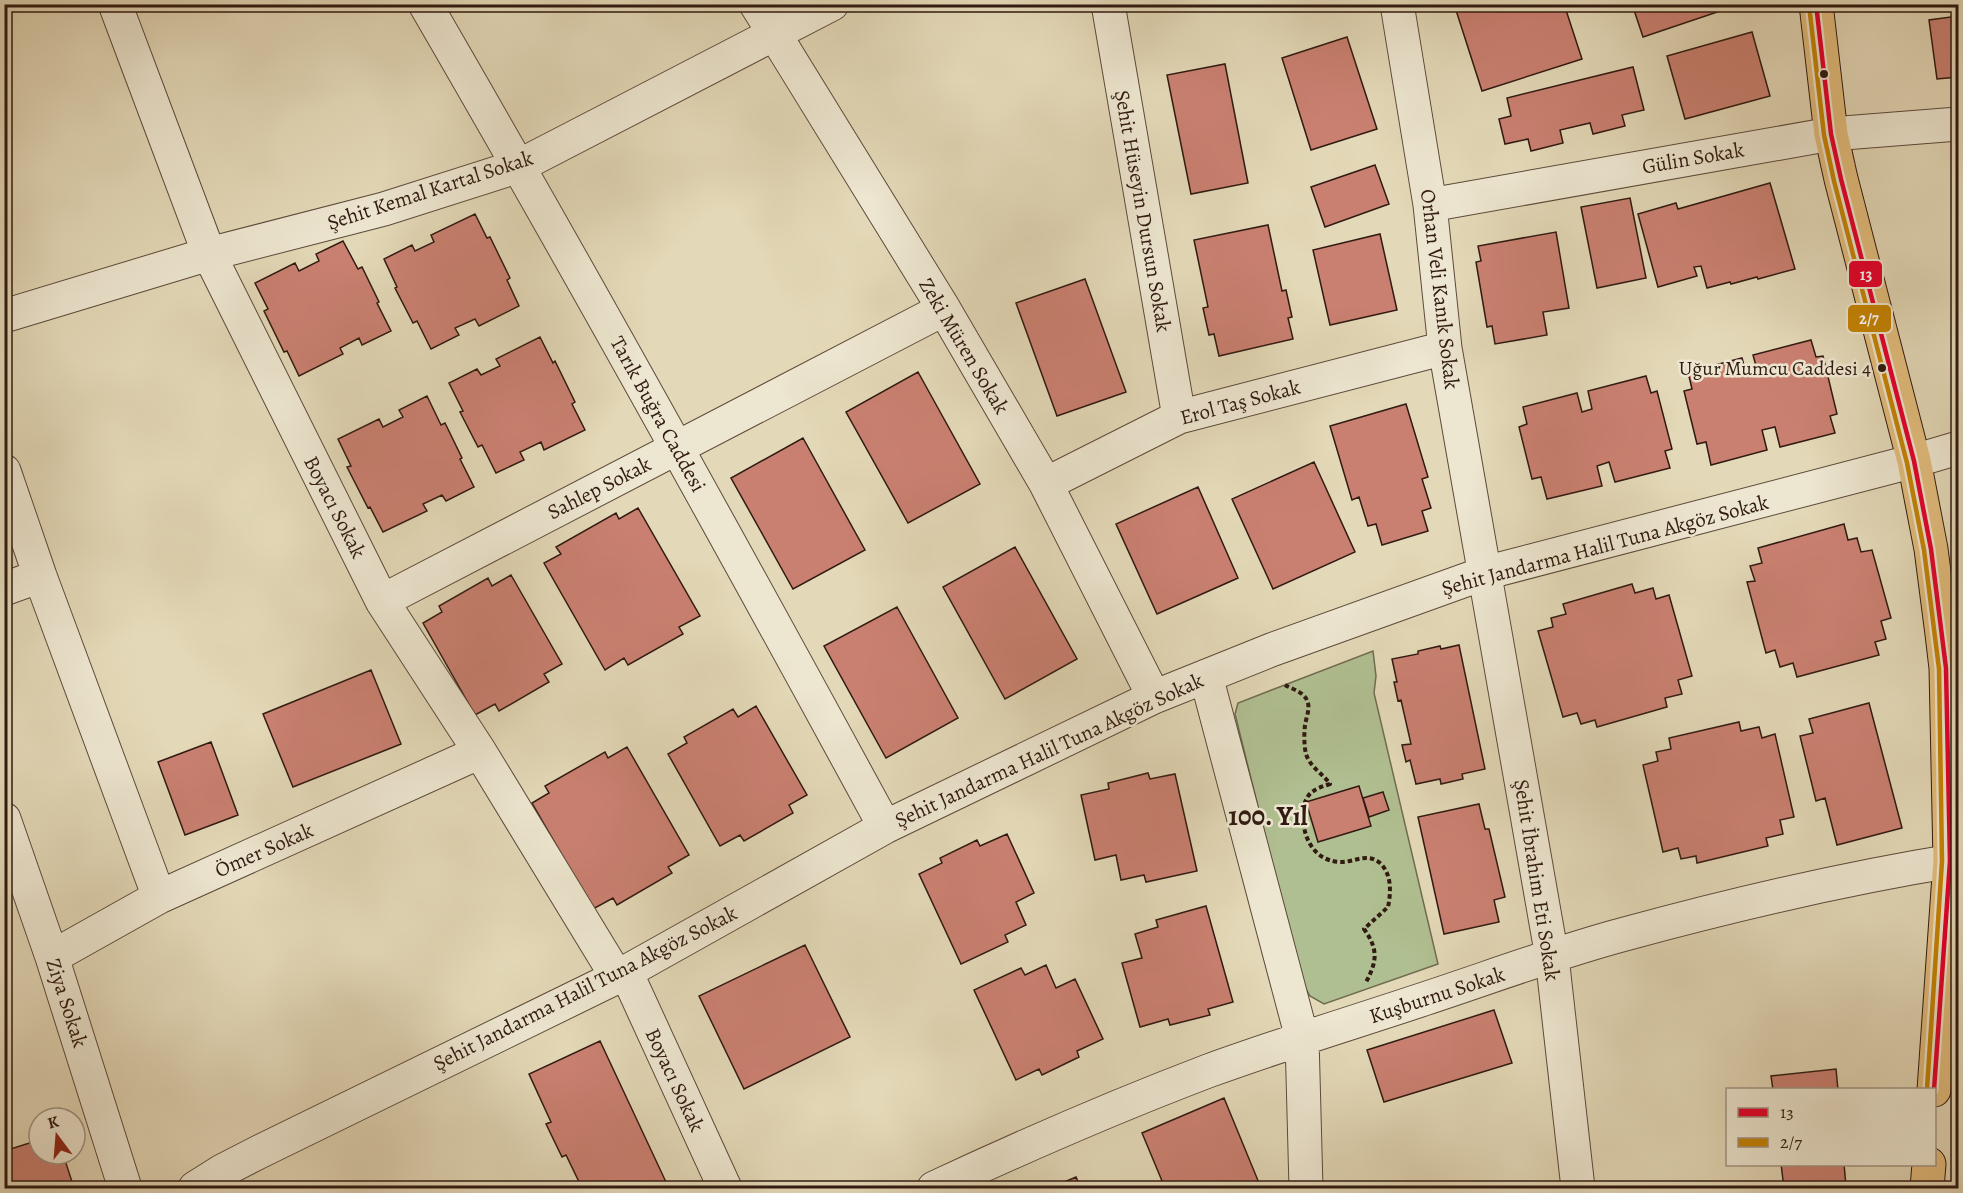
<svg xmlns="http://www.w3.org/2000/svg" width="1963" height="1193" font-family="Alegreya,serif">
	<style>
		.green { fill: #b0bf91; stroke: #706c51; stroke-width: 1.5 }
		.building { fill: #ca8071; stroke: #301a11; stroke-width: 1.5 }
		.lines { fill: none; stroke-linecap: round; stroke-linejoin: round }
		.minor-casing { stroke: #5d4a3a; stroke-width: 35 }
		.major-casing { stroke: #301a11; stroke-width: 35 }
		.path { stroke: #301a11; stroke-width: 4; stroke-dasharray: 4.5 3; stroke-linecap: butt }
		.minor { stroke: #ede6d0; stroke-width: 33 }
		.major { stroke: #e2bc7c; stroke-width: 33 }
		.bus-1-casing { stroke: #ede6d0; stroke-width: 9 }
		.bus-2-casing { stroke: #ede6d0; stroke-width: 9 }
		.bus-1 { stroke: #e4002b; stroke-width: 4.5 }
		.bus-2 { stroke: #c58304; stroke-width: 4.5 }
		.bus-dot { fill: #301a11; stroke: #ede6d0; stroke-width: 2 }
		.labels { text-anchor: middle; dominant-baseline: central; stroke-width: 5; stroke-linejoin: round; paint-order: stroke }
		.bus-label { font-size: 20px; fill: #301a11; stroke: #ede6d0; text-anchor: end }
		.street-label { font-size: 21px; fill: #301a11; stroke: #ede6d0 }
		.district-label { font-size: 27px; font-weight: bold; fill: #301a11; stroke: #ede6d0 }
		.line-badge { stroke: #ede6d0; stroke-width: 2 }
		.badge-label { font-size: 16px; text-anchor: middle; font-weight: bold; fill: #fff }
	</style>
	<rect width="100%" height="100%" fill="#e3d8b7"/>
	<filter id="stains"><feTurbulence type="fractalNoise" baseFrequency=".00333" numOctaves="4"/><feColorMatrix values="0 0 0 0 .2 0 0 0 0 .09 0 0 0 0 .02 0 0 0 .5 -.17"/></filter>
	<radialGradient id="worn" r=".72"><stop offset=".6" stop-color="#630" stop-opacity="0"/><stop offset="1" stop-color="#630" stop-opacity=".3"/></radialGradient>
	<path class="green" d="M 1373,651 L 1376,676 L 1374,693 L 1438,964 L 1324,1004 L 1310,996 L 1301,980 L 1235,714 L 1238,703 Z"/>
	<path class="building" d="M 1454,4 L 1564,4 L 1582,59 L 1482,91 Z
		M 1632,4 L 1741,4 L 1643,37 Z
		M 1958,16 L 1958,77 L 1937,79 L 1929,20 Z
		M 1752,32 L 1770,96 L 1685,119 L 1667,56 Z
		M 1347,37 L 1377,129 L 1311,150 L 1282,58 Z
		M 1225,64 L 1248,183 L 1191,194 L 1167,75 Z
		M 1633,67 L 1644,110 L 1622,115 L 1625,126 L 1593,134 L 1590,123 L 1560,130 L 1563,143 L 1531,151 L 1528,139 L 1505,144 L 1499,119 L 1511,116 L 1507,98 Z
		M 1375,165 L 1389,204 L 1325,227 L 1311,187 Z
		M 1770,183 L 1795,269 L 1758,279 L 1757,277 L 1731,284 L 1730,282 L 1707,288 L 1701,266 L 1694,267 L 1697,276 L 1658,287 L 1638,214 L 1676,203 L 1678,209 Z
		M 1630,198 L 1646,278 L 1597,288 L 1581,207 Z
		M 475,214 L 487,238 L 490,237 L 510,278 L 507,280 L 519,306 L 479,326 L 475,319 L 455,328 L 459,335 L 431,349 L 417,321 L 413,323 L 395,288 L 397,287 L 384,259 L 412,245 L 415,251 L 434,242 L 431,235 Z
		M 1268,225 L 1282,291 L 1286,290 L 1292,317 L 1288,318 L 1293,339 L 1219,356 L 1214,334 L 1209,335 L 1203,308 L 1208,307 L 1194,240 Z
		M 1556,232 L 1569,308 L 1543,312 L 1547,335 L 1495,344 L 1492,326 L 1487,327 L 1476,262 L 1481,261 L 1478,246 Z
		M 1380,234 L 1397,310 L 1330,325 L 1313,250 Z
		M 343,241 L 358,269 L 362,267 L 379,302 L 377,303 L 391,331 L 362,345 L 359,338 L 340,348 L 343,354 L 299,376 L 287,351 L 284,352 L 264,311 L 268,309 L 255,283 L 295,263 L 299,271 L 319,261 L 316,254 Z
		M 1085,279 L 1126,392 L 1057,416 L 1016,303 Z
		M 540,337 L 553,363 L 555,361 L 575,402 L 572,404 L 585,430 L 544,450 L 541,442 L 520,452 L 524,460 L 496,473 L 482,445 L 478,447 L 460,412 L 463,411 L 449,383 L 477,369 L 481,375 L 500,366 L 496,359 Z
		M 1811,340 L 1816,357 L 1823,356 L 1837,414 L 1830,416 L 1835,433 L 1780,447 L 1775,427 L 1762,430 L 1767,450 L 1711,465 L 1706,442 L 1697,444 L 1684,391 L 1692,389 L 1688,372 L 1742,358 L 1747,376 L 1758,373 L 1753,355 Z
		M 918,372 L 980,484 L 908,523 L 846,412 Z
		M 1646,376 L 1651,393 L 1657,391 L 1672,449 L 1665,451 L 1670,468 L 1615,482 L 1609,462 L 1597,466 L 1602,486 L 1547,499 L 1541,477 L 1532,479 L 1519,427 L 1527,424 L 1523,407 L 1577,393 L 1582,412 L 1592,409 L 1588,391 Z
		M 427,396 L 441,425 L 445,423 L 462,458 L 460,459 L 474,487 L 446,501 L 442,495 L 423,504 L 427,511 L 383,532 L 370,507 L 368,508 L 347,467 L 351,466 L 338,439 L 379,419 L 383,427 L 403,417 L 399,410 Z
		M 1406,404 L 1428,477 L 1422,479 L 1431,508 L 1422,511 L 1428,531 L 1382,545 L 1376,524 L 1368,526 L 1359,497 L 1352,500 L 1330,426 Z
		M 803,438 L 865,550 L 793,589 L 731,478 Z
		M 1314,462 L 1355,552 L 1273,589 L 1232,499 Z
		M 1198,487 L 1238,578 L 1157,614 L 1116,524 Z
		M 638,508 L 700,616 L 679,627 L 683,634 L 628,665 L 624,658 L 605,670 L 544,563 L 561,554 L 556,547 L 616,513 L 619,519 Z
		M 1844,524 L 1848,540 L 1857,538 L 1861,552 L 1872,550 L 1891,618 L 1881,621 L 1886,639 L 1875,642 L 1879,655 L 1797,677 L 1793,663 L 1780,667 L 1775,650 L 1766,653 L 1747,582 L 1755,581 L 1750,566 L 1762,563 L 1758,548 Z
		M 1015,547 L 1077,659 L 1005,699 L 943,587 Z
		M 511,575 L 562,664 L 544,674 L 549,682 L 499,711 L 495,704 L 475,715 L 423,623 L 442,612 L 439,606 L 488,578 L 492,586 Z
		M 1632,584 L 1635,593 L 1653,588 L 1656,599 L 1669,595 L 1692,676 L 1678,680 L 1682,694 L 1665,698 L 1667,707 L 1597,727 L 1595,720 L 1581,724 L 1577,713 L 1563,717 L 1538,631 L 1553,627 L 1551,618 L 1566,614 L 1563,604 Z
		M 897,607 L 958,718 L 886,758 L 824,646 Z
		M 1459,645 L 1485,769 L 1462,774 L 1463,779 L 1441,784 L 1440,779 L 1416,784 L 1410,760 L 1406,762 L 1402,745 L 1411,744 L 1401,700 L 1398,701 L 1394,682 L 1397,682 L 1392,659 L 1418,654 L 1418,651 L 1440,646 L 1441,649 Z
		M 371,670 L 401,744 L 293,787 L 263,714 Z
		M 1869,703 L 1902,828 L 1837,845 L 1825,798 L 1816,801 L 1800,736 L 1813,733 L 1809,719 Z
		M 756,706 L 807,795 L 789,805 L 793,813 L 744,841 L 740,835 L 720,846 L 668,754 L 687,743 L 684,737 L 733,709 L 738,717 Z
		M 1739,722 L 1741,731 L 1759,727 L 1762,738 L 1775,734 L 1794,817 L 1780,820 L 1783,834 L 1766,838 L 1768,846 L 1697,863 L 1696,856 L 1681,859 L 1678,848 L 1663,852 L 1643,765 L 1658,761 L 1656,752 L 1671,749 L 1669,738 Z
		M 211,742 L 238,815 L 185,835 L 158,762 Z
		M 627,747 L 689,855 L 668,867 L 672,873 L 617,905 L 613,898 L 593,909 L 532,803 L 549,793 L 545,786 L 605,752 L 608,758 Z
		M 1148,773 L 1150,779 L 1175,774 L 1197,871 L 1146,882 L 1144,875 L 1121,880 L 1116,855 L 1095,860 L 1081,795 L 1109,789 L 1108,783 Z
		M 1359,786 L 1371,826 L 1318,842 L 1306,802 Z
		M 1383,792 L 1389,810 L 1369,817 L 1363,798 Z
		M 1479,804 L 1485,829 L 1489,829 L 1505,897 L 1494,900 L 1499,922 L 1444,934 L 1418,817 Z
		M 1007,834 L 1034,893 L 1016,902 L 1026,925 L 1005,935 L 1008,942 L 961,964 L 919,874 L 942,863 L 940,858 L 977,840 L 980,846 Z
		M 1206,906 L 1233,1002 L 1208,1009 L 1210,1015 L 1170,1025 L 1168,1019 L 1140,1027 L 1122,963 L 1142,958 L 1135,934 L 1158,927 L 1156,920 Z
		M 805,945 L 850,1037 L 744,1089 L 699,996 Z
		M 1046,965 L 1056,988 L 1075,979 L 1103,1039 L 1077,1051 L 1079,1057 L 1042,1075 L 1039,1069 L 1016,1080 L 974,990 L 1021,968 L 1025,975 Z
		M 1494,1010 L 1512,1063 L 1384,1102 L 1367,1050 Z
		M 600,1041 L 666,1182 L 652,1188 L 582,1188 L 566,1155 L 562,1157 L 546,1124 L 551,1122 L 529,1074 Z
		M 1836,1069 L 1838,1090 L 1773,1090 L 1771,1076 Z
		M 1224,1098 L 1259,1183 L 1246,1188 L 1165,1188 L 1142,1133 Z
		M 39,1140 L 39,1154 L 63,1154 L 74,1188 L 12,1188 L 4,1164 L 4,1151 Z
		M 4,1164 L 12,1188 L 4,1188 Z
		M 1781,1164 L 1844,1164 L 1846,1186 L 1784,1188 Z
		M 1076,1177 L 1081,1188 L 1050,1188 Z"/>
	<g class="lines">
		<g class="minor-casing">
			<path id="minor" d="M 115,4 L 209,254 L 382,601 L 480,752 L 617,977
				M 425,4 C 583,276 735,551 885,827
				M 756,4 L 944,309 L 1046,484 L 1154,697
				M 1108,4 L 1179,417
				M 1397,4 L 1430,205 L 1445,348 L 1552,957 L 1578,1188
				M 1430,205 L 1831,134 L 1958,124
				M 4,316 L 209,254 L 384,209 L 519,166 L 832,4
				M 4,471 L 40,576 L 4,589
				M 1046,484 L 1179,417 L 1445,348
				M 40,576 L 159,897
				M 382,601 L 944,309
				M 1206,676 L 1302,1038 L 1306,1188
				M 4,819 L 52,957 L 125,1188
				M 52,957 L 159,897 L 480,752
				M 626,972 L 725,1188
				M 195,1188 L 222,1171 L 259,1152 L 617,977 L 885,827 L 1154,697 L 1271,650 L 1485,573 L 1914,461 L 1958,448
				M 934,1188 C 1024,1146 1116,1106 1208,1071 C 1279,1045 1352,1023 1424,999 C 1491,977 1557,952 1625,934 C 1735,904 1846,878 1958,860"/>
		</g>
		<g class="major-casing">
			<path id="major" d="M 1816,4 L 1831,134 L 1841,179 L 1914,461 L 1931,549 L 1942,634 L 1946,668 L 1950,861 L 1934,1090
				M 1927,1188 L 1929,1164"/>
		</g>
		<path class="path" d="M 1285,685 C 1290,688 1297,690 1302,694 C 1313,703 1307,714 1305,725 C 1304,734 1304,746 1306,754 C 1310,767 1323,774 1330,784 C 1317,788 1306,792 1304,807 C 1300,832 1311,860 1339,862 C 1353,863 1367,852 1380,863 C 1392,874 1391,893 1388,907 L 1364,929 C 1379,950 1377,962 1365,984"/>
		<use href="#minor" class="minor"/>
		<use href="#major" class="major"/>
		<g class="bus-1-casing">
			<path id="bus-1" d="M 1816,4 L 1831,134 L 1841,179 L 1914,461 L 1931,549 L 1946,668 L 1950,861 L 1934,1090"/>
		</g>
		<g class="bus-2-casing">
			<path id="bus-2" d="M 1809,5 L 1824,135 L 1834,181 L 1907,463 L 1924,550 L 1939,669 L 1942,861 L 1927,1089"/>
		</g>
		<use href="#bus-1" class="bus-1"/>
		<use href="#bus-2" class="bus-2"/>
	</g>
	<g class="bus-dot">
		<circle cx="1824" cy="74" r="5"/>
		<circle cx="1882" cy="368" r="5"/>
	</g>
	<g class="labels">
		<g class="bus-label">
			<text x="1871" y="368">Uğur Mumcu Caddesi 4</text>
		</g>
		<g class="street-label">
			<text transform="translate(1693 158) rotate(-10)">Gülin Sokak</text>
			<text transform="translate(430 190) rotate(-18)">Şehit Kemal Kartal Sokak</text>
			<text transform="translate(1143 211) rotate(80)">Şehit Hüseyin Dursun Sokak</text>
			<text transform="translate(1440 289) rotate(83)">Orhan Veli Kanık Sokak</text>
			<text transform="translate(964 346) rotate(59)">Zeki Müren Sokak</text>
			<text transform="translate(1240 402) rotate(-15)">Erol Taş Sokak</text>
			<text transform="translate(658 414) rotate(61)">Tarık Buğra Caddesi</text>
			<text transform="translate(599 488) rotate(-27)">Sahlep Sokak</text>
			<text transform="translate(335 507) rotate(63)">Boyacı Sokak</text>
			<text transform="translate(1605 545) rotate(-15)">Şehit Jandarma Halil Tuna Akgöz Sokak</text>
			<text transform="translate(1049 750) rotate(-25)">Şehit Jandarma Halil Tuna Akgöz Sokak</text>
			<text transform="translate(264 850) rotate(-24)">Ömer Sokak</text>
			<text transform="translate(1537 880) rotate(81)">Şehit İbrahim Eti Sokak</text>
			<text transform="translate(585 988) rotate(-27)">Şehit Jandarma Halil Tuna Akgöz Sokak</text>
			<text transform="translate(1437 995) rotate(-18)">Kuşburnu Sokak</text>
			<text transform="translate(67 1003) rotate(72)">Ziya Sokak</text>
			<text transform="translate(675 1080) rotate(65)">Boyacı Sokak</text>
		</g>
		<g class="district-label">
			<text x="1268" y="816">100. Yıl</text>
		</g>
	</g>
	<g class="line-badge">
		<rect x="1848" y="260" width="35" height="28" rx="6" fill="#e4002b"/>
		<rect x="1847" y="304" width="45" height="29" rx="6" fill="#c58304"/>
	</g>
	<g class="badge-label">
		<text x="1866" y="280">13</text>
		<text x="1869" y="324">2/7</text>
	</g>
	<rect width="1963" height="1193" fill="none" stroke="#e3d8b7" stroke-width="24"/>
	<rect x="6" y="6" width="1951" height="1181" fill="none" stroke="#301a11" stroke-width="3"/>
	<rect x="12" y="12" width="1939" height="1169" fill="none" stroke="#301a11" stroke-width="1.5"/>
	<rect x="1726" y="1088" width="210" height="78" fill="#ede6d0" stroke="#a19484" stroke-width="1.5"/>
	<rect x="1738" y="1108" width="30" height="9" fill="#e4002b" stroke="#a19484" stroke-width="1.5"/>
	<text x="1780" y="1118" font-size="18" fill="#301a11">13</text>
	<rect x="1738" y="1138" width="30" height="9" fill="#c58304" stroke="#a19484" stroke-width="1.5"/>
	<text x="1780" y="1148" font-size="18" fill="#301a11">2/7</text>
	<g transform="translate(57 1136) rotate(344)"><circle r="28" fill="#ede6d0" stroke="#a19484" stroke-width="1.5"/>
	<path d="M0-4.5L10 22L0 15L-10 22Z" fill="#8f2418"/>
	<text y="-9" font-size="16" font-weight="bold" text-anchor="middle" fill="#301a11">K</text>
	</g>
	<rect width="100%" height="100%" filter="url(#stains)"/>
	<rect width="100%" height="100%" fill="url(#worn)"/>
</svg>
